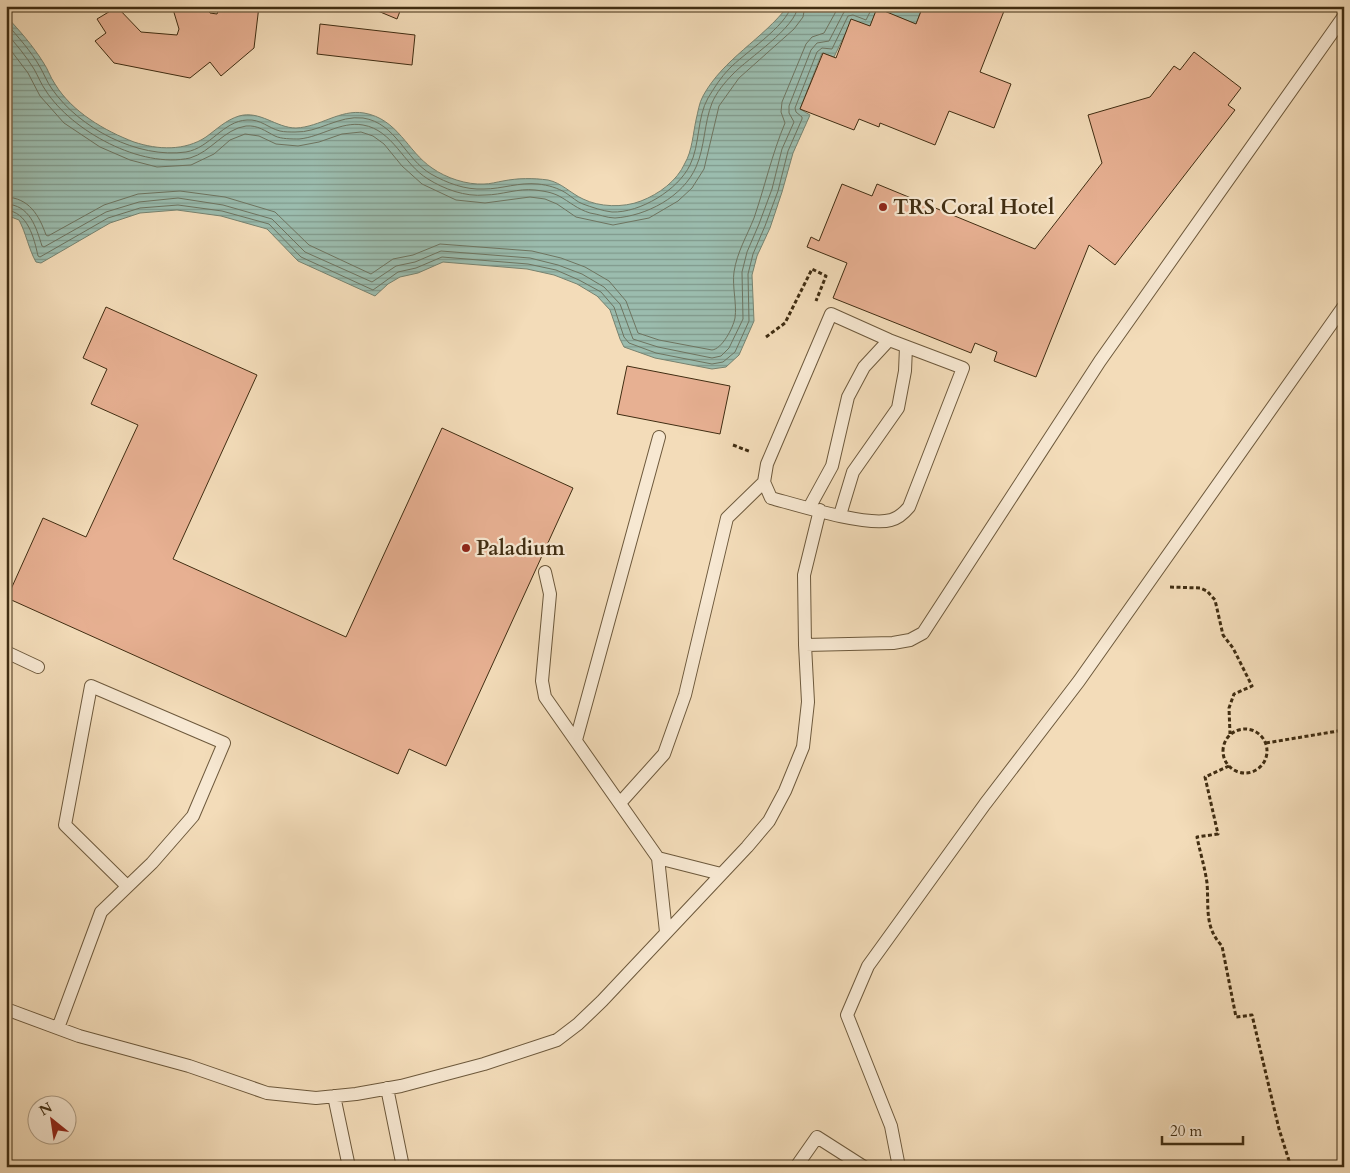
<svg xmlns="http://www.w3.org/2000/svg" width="1350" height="1173" font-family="Cardo,serif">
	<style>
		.water { fill: url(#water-rules); stroke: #778370 }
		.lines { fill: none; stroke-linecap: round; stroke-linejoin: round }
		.shore { stroke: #6e7460; stroke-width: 1 }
		.building { fill: #e7b092; stroke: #402d12 }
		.service-casing { stroke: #6d593c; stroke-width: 14 }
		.path { stroke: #402d12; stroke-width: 3; stroke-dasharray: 4 2.5; stroke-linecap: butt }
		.service { stroke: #f7e8d2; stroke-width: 12 }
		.poi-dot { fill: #8f2418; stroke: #f7e8d2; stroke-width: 2 }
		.labels { text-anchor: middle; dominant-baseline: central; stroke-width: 4.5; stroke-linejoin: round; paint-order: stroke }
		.poi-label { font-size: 21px; font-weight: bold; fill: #402d12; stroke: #f7e8d2; text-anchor: start }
	</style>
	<defs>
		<pattern id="water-rules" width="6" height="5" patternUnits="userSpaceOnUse" patternTransform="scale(1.25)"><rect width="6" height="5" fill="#9bbcae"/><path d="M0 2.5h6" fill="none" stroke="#80998c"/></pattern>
	</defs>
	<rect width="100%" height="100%" fill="#f3dcb9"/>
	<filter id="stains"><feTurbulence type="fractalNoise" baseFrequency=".004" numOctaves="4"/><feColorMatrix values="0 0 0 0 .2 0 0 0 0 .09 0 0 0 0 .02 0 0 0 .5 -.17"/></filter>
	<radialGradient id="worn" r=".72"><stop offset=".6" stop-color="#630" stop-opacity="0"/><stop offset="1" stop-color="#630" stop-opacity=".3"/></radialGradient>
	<path class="water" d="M 788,6 L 923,6 L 916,24 L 877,9 L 870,27 L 852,20 L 834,57 L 822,53 L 800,109 L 810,115 L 793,153 L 782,192 L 770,228 L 757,256 L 752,275 L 754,321 L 739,355 L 726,367 L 712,369 L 655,358 L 624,347 L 620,339 L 610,310 L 597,296 L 577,284 L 554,275 L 527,269 L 443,262 L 418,273 L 400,277 L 388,284 L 375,296 L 298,261 L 267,229 L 221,216 L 177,210 L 140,213 L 110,223 L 41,263 L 36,262 C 29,250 26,233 19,220 L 6,215 L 6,16 C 20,31 33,46 43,62 C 48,69 50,77 55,84 C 72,112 105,131 134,142 C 158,150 185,151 206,137 C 217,129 226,120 239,116 C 260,110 276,128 296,128 C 320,127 340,109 364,113 C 398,119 407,151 432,168 C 446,178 467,185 484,184 C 490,184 497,182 503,181 C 518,178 533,178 548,180 C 562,183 570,193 583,199 C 599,207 623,208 641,201 C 659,194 677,181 685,163 C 692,151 693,134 696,120 C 698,112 699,103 703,96 C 723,59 763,39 788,6 Z"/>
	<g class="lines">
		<path class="shore" d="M 6,23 C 18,37 31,51 40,67 C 44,74 47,82 52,89 C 79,128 138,159 186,152 C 210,148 223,121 247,120 C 261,119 268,128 280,131 C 284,132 290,132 295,132 C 318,133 339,115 363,118 C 396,123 405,159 431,174 C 447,183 465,190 484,189 C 502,189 519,182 538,184 C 548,185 558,188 566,193 C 572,197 577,202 583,204 C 591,207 603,211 612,212 C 640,213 678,190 690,165 C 700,145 697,117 708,98 C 714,88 721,77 729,69 C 743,54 787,26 791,6
			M 6,33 C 16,44 26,56 34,69 C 38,76 41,84 46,91 C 72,131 141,169 190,158 C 211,152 224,129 246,126 C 258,125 265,131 275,136 C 281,139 292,139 299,139 C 321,137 341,121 363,125 C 393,130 403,164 428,179 C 444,189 465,197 485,195 C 502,195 518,188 535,190 C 543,191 551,192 559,196 C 570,202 577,209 590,213 C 598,214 607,218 615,218 C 646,216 683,197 696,167 C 705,147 704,123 712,103 C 716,93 725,82 733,74 C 748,58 796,28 798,6
			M 6,44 L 28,73 L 40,96 L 64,123 L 100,147 L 130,160 L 157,167 L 191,165 L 214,154 L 230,140 L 245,134 L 259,136 L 276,144 L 298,146 L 319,142 L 342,134 L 361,132 L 373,136 L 384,144 L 402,166 L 422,184 L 456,200 L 485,203 L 530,197 L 545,199 L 557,204 L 576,217 L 613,225 L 649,218 L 678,201 L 692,188 L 704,169 L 719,106 L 739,78 L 794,29 L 803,17 L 805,6
			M 6,197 C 29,198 39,215 46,235 L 48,236 L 104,205 L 138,194 L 180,191 L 225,197 L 275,212 L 309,245 L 371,274 L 393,259 L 413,255 L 440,244 L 532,251 L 561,258 L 585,267 L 609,281 L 626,301 L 638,333 L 659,340 L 712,350 C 722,349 733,328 735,318 C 737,304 732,286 734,272 C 737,252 747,236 754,218 C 765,186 772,154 785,123 L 781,112 L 782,102 L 806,44 L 812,37 L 824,33 L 839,6
			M 6,204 C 30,205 36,227 42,246 L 44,247 L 106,212 L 139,202 L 178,198 L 223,205 L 272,219 L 305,252 L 372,282 L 396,266 L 415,262 L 441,251 L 530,258 L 558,265 L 582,274 L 604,287 L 620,304 L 633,339 L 658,347 L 712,358 L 721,356 L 729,348 L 743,319 L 742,272 L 747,252 L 759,224 L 772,189 L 782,149 L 794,122 L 789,113 L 789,106 L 811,50 L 817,43 L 829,41 L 844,12 L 852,9 L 862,11 L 866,6
			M 6,210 C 28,212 34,238 38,256 L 40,257 L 108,218 L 140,208 L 178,205 L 222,211 L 269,224 L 301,257 L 373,290 L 398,272 L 416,268 L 442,257 L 528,264 L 556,270 L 579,280 L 601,292 L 614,307 L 624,337 L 629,343 L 656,353 L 712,364 L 723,362 L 735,352 L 749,321 L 748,274 L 753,254 L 765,226 L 778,191 L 788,151 L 802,119 L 802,117 L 796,112 L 795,108 L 817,52 L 822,48 L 832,49 L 848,16 L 853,15 L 866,20 L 873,6"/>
	</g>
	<path class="building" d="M 172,6 L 205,6 L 210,13 L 217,14 L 220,6 L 259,6 L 254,48 L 221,76 L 210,62 L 190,78 L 114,63 L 95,41 L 106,33 L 97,19 L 117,7 L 141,32 L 177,35 L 179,29 Z
		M 366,6 L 402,6 L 397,19 Z
		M 923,6 L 1006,6 L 980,72 L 1011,84 L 994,128 L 949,111 L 935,145 L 880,123 L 879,127 L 859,119 L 854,130 L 800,109 L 823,53 L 836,58 L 851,19 L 870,26 L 877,8 L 916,24 Z
		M 320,24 L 415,35 L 412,65 L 317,54 Z
		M 1194,52 L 1241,88 L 1228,105 L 1235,110 L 1115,265 L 1089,245 L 1036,377 L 994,361 L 997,352 L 975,343 L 971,353 L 833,298 L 847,263 L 807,247 L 811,237 L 819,241 L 842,184 L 872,196 L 877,184 L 1035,249 L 1102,163 L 1088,115 L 1150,97 L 1174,66 L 1180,70 Z
		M 106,307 L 257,375 L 173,559 L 346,637 L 442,428 L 573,488 L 446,766 L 409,749 L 398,774 L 7,598 L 43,518 L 86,537 L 138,425 L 91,404 L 107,369 L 83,358 Z
		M 627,366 L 730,386 L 720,434 L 617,414 Z"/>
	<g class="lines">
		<g class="service-casing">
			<path id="service" d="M 831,314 L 889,340 L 963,368 L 909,507 C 904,513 899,518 891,520 C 867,527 797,505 771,498 L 764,482 L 767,464 Z
				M 809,508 L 832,466 L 848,397 L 864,367 L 889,340
				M 840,515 L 853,472 L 898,408 L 905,371 L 906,347
				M 545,572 L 550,594 L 542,681 L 545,697 L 658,858 L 666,932
				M 805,645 L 893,643 L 910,640 L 923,633 L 1100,361 L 1344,16
				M 6,652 L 38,667
				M 576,740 L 659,437
				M 620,803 L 664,754 L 685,695 L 727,518 L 764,482
				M 658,858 L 721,874
				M 6,1009 L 79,1036 L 189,1066 L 267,1093 L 316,1098 L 356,1094 L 401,1086 L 484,1064 L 557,1040 L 578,1024 L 602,1001 L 747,847 L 769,821 L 785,791 L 803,747 L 808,702 L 805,645 L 804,575 L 820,510
				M 58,1028 L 101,912 L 152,863 L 193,816 L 224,743 L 91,686 L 65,825 L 127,886
				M 387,1088 L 403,1167
				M 334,1096 L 349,1167
				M 796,1167 L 817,1137 L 864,1167
				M 899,1167 L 891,1126 L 847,1015 L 868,966 L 985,804 L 1079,681 L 1344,306"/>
		</g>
		<path class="path" d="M 766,337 L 785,323 L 812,269 L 826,276 L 816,301
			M 733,445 L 751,452
			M 1170,587 L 1200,588 L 1207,591 L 1215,600 L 1223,635 L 1233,648 L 1252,686 L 1234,694 L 1229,708 L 1230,734
			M1223 751a22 22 0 1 1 44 0a22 22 0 1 1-44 0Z
			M 1266,743 L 1344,730
			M 1229,766 L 1205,777 L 1218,834 L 1197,837 C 1200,852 1205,868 1207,883 C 1209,907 1204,927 1222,946 L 1236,1017 L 1252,1015 L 1279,1129 L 1291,1167"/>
		<use href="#service" class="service"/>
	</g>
	<g class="poi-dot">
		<circle cx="883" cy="207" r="5"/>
		<circle cx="466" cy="548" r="5"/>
	</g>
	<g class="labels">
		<g class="poi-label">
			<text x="893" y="207">TRS Coral Hotel</text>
			<text x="476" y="548">Paladium</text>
		</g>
	</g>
	<rect width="1350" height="1173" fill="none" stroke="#f3dcb9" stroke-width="25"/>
	<rect x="8" y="8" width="1335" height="1158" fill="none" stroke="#402d12" stroke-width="2.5"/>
	<rect x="12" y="12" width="1325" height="1148" fill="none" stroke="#402d12"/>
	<g transform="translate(52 1120) rotate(330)"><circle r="24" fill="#f7e8d2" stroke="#ae9d85"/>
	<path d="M0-4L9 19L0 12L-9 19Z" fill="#8f2418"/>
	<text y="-8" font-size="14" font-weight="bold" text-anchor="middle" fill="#402d12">N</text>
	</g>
	<path d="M1162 1136v8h81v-8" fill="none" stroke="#402d12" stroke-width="2.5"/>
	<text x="1170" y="1136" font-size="15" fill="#402d12" stroke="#f7e8d2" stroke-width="4" paint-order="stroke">20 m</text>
	<rect width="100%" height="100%" filter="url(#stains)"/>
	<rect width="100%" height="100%" fill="url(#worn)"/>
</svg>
